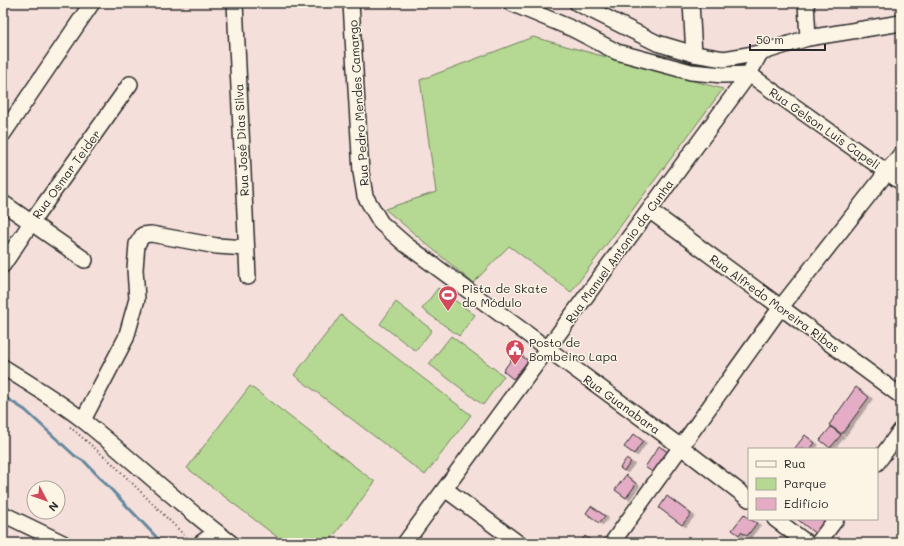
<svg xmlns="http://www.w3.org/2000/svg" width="904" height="546" font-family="Mali,sans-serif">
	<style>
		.green { fill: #b5d892; stroke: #70825e }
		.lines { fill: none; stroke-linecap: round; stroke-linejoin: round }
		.stream { stroke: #64889e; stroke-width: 3 }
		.building { fill: #e4adc5; stroke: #2b2b2b; filter: url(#shadow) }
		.minor-casing { stroke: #2b2b2b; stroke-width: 18 }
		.path { stroke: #2b2b2b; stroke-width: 2; stroke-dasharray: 1 3; stroke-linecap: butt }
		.minor { stroke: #fcf5e5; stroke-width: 15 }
		.labels { text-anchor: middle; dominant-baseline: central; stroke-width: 3; stroke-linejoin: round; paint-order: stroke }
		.street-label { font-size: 12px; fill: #2b2b2b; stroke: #fcf5e5 }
		.poi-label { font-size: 12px; fill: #2b2b2b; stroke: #fcf5e5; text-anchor: start }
	</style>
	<defs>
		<filter id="shadow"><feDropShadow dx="3.5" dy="2" stdDeviation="0" flood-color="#0004"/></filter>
	</defs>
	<rect width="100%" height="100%" fill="#f5dfdb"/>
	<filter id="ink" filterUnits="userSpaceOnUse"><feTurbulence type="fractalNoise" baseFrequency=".025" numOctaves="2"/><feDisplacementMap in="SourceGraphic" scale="8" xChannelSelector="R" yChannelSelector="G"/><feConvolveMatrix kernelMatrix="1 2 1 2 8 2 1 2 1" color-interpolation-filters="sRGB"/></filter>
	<g filter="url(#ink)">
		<path class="green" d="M 533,37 L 723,89 L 571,292 L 509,246 L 473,283 L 385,209 L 436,192 L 420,80 Z
			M 438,288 L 475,315 L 459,336 L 422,309 Z
			M 396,302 L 432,330 L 416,351 L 380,324 Z
			M 341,315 L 471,415 L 425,475 L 294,375 Z
			M 451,336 L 504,376 L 483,405 L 429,364 Z
			M 250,386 L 375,482 L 328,543 L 285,543 L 187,468 Z"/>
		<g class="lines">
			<path class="stream" d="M 3,396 L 25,410 L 75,456 L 85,462 L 162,543"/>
		</g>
		<path class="building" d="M 517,352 L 528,361 L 513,379 L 503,371 Z
			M 856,387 L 869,397 L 842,434 L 829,425 Z
			M 831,427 L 841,435 L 830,448 L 820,440 Z
			M 634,434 L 643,441 L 634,454 L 624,447 Z
			M 805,435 L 815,443 L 810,449 L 797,449 L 795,448 Z
			M 659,446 L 672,455 L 658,476 L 645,467 Z
			M 626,459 L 631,462 L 624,471 L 620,468 Z
			M 626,475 L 636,484 L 626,498 L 615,490 Z
			M 667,496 L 691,514 L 682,525 L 659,508 Z
			M 591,506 L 605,516 L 599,523 L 586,513 Z
			M 744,514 L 749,519 L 757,523 L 747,536 L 741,532 L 739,535 L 732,530 Z
			M 797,519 L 829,519 L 817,535 Z
			M 585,536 L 594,543 L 580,543 Z"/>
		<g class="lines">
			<g class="minor-casing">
				<path id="minor" d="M 235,3 L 248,277
					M 351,3 L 361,172 L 365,196 L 381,223 L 405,244 L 681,447 L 749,499
					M 511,3 L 573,29 L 617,52 L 691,72 L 723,75 L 749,74 L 901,182
					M 577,3 L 657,43 L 694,54 L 724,59 L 760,53 L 808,38 L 901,23
					M 691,3 L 694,54
					M 806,3 L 808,38
					M 3,134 L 92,3
					M 3,203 L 85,260
					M 649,210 L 901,396
					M 3,265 L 31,223 L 130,84
					M 3,367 C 29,383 60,402 84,421 C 134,461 180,505 231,543
					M 83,420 L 126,338 L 137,299 L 135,269 L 137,244 L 143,235 L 151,234 L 217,246 L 246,248
					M 877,463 L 901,430
					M 445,489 L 518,543
					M 3,514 L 63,543
					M 775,519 L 807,543
					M 201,543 L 216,532
					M 405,543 L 749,74 L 760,53
					M 612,543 L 781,307 L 901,154
					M 818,543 L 836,519"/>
			</g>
			<path class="path" d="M 70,427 L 112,463 L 189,540"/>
			<use href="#minor" class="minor"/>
		</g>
	</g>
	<defs>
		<g id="stadium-pin" transform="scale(1)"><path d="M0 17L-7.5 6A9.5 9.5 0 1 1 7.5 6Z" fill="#d1495b" stroke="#fcf5e5"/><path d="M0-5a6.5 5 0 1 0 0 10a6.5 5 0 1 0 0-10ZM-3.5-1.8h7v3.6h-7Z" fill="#fff"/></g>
		<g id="civic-pin" transform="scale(1)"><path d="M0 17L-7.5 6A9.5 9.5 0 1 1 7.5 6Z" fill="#d1495b" stroke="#fcf5e5"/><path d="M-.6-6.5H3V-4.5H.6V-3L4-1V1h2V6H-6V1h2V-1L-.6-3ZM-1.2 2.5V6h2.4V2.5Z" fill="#fff"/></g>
	</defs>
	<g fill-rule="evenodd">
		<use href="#stadium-pin" x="448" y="295"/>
		<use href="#civic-pin" x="515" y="349"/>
	</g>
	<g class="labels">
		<g class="street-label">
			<text transform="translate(358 103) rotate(-94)">Rua Pedro Mendes Camargo</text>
			<text transform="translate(825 128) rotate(35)">Rua Gelson Luis Capeli</text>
			<text transform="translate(241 140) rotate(-93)">Rua José Dias Silva</text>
			<text transform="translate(66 174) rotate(-54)">Rua Osmar Teider</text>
			<text transform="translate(619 251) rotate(-54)">Rua Manuel Antonio da Cunha</text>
			<text transform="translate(775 303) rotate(36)">Rua Alfredo Moreira Ribas</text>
			<text transform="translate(622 404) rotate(36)">Rua Guanabara</text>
		</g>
		<g class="poi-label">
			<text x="462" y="288">Pista de Skate<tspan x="462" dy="14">do Módulo</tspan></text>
			<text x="529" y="342">Posto de<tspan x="529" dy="14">Bombeiro Lapa</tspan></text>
		</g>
	</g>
	<rect width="904" height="546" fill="none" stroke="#fcf5e5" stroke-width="16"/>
	<rect x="8" y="8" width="888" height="530" fill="none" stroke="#2b2b2b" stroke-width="1.5" filter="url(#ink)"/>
	<rect x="748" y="448" width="130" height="72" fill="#fcf5e5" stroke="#a8a49b"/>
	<rect x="756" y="461" width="20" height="6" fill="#fcf5e5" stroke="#a8a49b"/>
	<text x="784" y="468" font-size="12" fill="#2b2b2b">Rua</text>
	<rect x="756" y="478" width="20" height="12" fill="#b5d892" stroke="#a8a49b"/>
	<text x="784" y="488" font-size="12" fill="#2b2b2b">Parque</text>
	<rect x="756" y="498" width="20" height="12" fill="#e4adc5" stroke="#a8a49b"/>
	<text x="784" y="508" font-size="12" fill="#2b2b2b">Edifício</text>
	<g transform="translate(46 500) rotate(131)"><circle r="19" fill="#fcf5e5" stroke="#a8a49b"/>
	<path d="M0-3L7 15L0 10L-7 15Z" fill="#d1495b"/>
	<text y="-6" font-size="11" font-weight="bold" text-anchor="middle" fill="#2b2b2b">N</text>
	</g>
	<path d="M750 44v6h75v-6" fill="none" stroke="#2b2b2b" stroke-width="2"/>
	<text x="756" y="44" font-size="12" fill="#2b2b2b" stroke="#fcf5e5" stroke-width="3" paint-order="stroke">50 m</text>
</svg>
